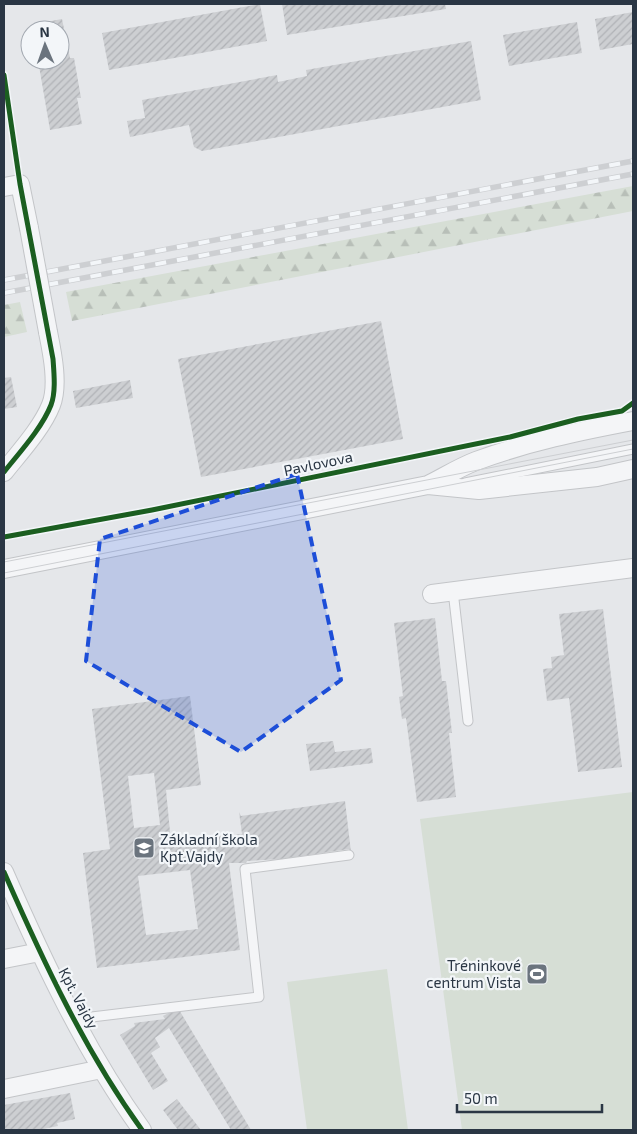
<svg xmlns="http://www.w3.org/2000/svg" width="637" height="1134" font-family="'Exo 2',sans-serif">
	<style>
		.grass { fill: #d6ded5 }
		.forest { fill: url(#forest-firs) }
		.building { fill: url(#building-hatch); fill-rule: evenodd }
		.lines { fill: none; stroke-linecap: round; stroke-linejoin: round }
		.lane-casing { stroke: #c3c5c8; stroke-width: 11 }
		.street-casing { stroke: #c3c5c8; stroke-width: 20 }
		.lane { stroke: #f4f5f7; stroke-width: 9 }
		.street { stroke: #f4f5f7; stroke-width: 18 }
		.tram { stroke: #cdcfd2; stroke-width: 1 }
		.rail-casing { stroke: #cdcfd2; stroke-width: 5.5 }
		.rail { stroke: #f3f6f9; stroke-width: 4; stroke-dasharray: 11; stroke-linecap: butt }
		.street-bridge-casing { stroke: #c3c5c8; stroke-width: 20; stroke-linecap: butt }
		.street-bridge { stroke: #f4f5f7; stroke-width: 18 }
		.cycleway-casing { stroke: #f3f6f9; stroke-width: 8 }
		.cycleway { stroke: #1b5e20; stroke-width: 5 }
		.marked { fill: #1d4ed8; fill-opacity: 0.2; stroke: #1d4ed8; stroke-width: 4; stroke-dasharray: 10 6; stroke-linejoin: round }
		.labels { text-anchor: middle; dominant-baseline: central; stroke-width: 4.5; stroke-linejoin: round; paint-order: stroke }
		.street-label { font-size: 15px; fill: #2a3644; stroke: #f3f6f9 }
		.poi-label { font-size: 15px; fill: #2a3644; stroke: #f3f6f9; text-anchor: start }
	</style>
	<defs>
		<pattern id="forest-firs" width="22" height="20" patternUnits="userSpaceOnUse" patternTransform="scale(1.25)"><rect width="22" height="20" fill="#d6ded5"/><path d="M5 1l3.5 6h-7zM16 11l3.5 6h-7z" fill="#b8bfb8"/></pattern>
		<pattern id="building-hatch" width="6" height="6" patternUnits="userSpaceOnUse" patternTransform="scale(1.25)"><rect width="6" height="6" fill="#cdcfd2"/><path d="M-1 1l2-2M0 6l6-6M5 7l2-2" fill="none" stroke="#b0b2b6"/></pattern>
	</defs>
	<rect width="100%" height="100%" fill="#e5e7ea"/>
	<path class="grass" d="M 633,792 L 633,1130 L 462,1130 L 420,819 Z
		M 387,969 L 408,1130 L 307,1130 L 287,982 Z"/>
	<path class="forest" d="M 633,186 L 633,211 L 72,321 L 66,292 Z
		M 20,302 L 27,332 L 4,337 L 4,305 Z"/>
	<path class="building" d="M 260,4 L 267,41 L 109,70 L 102,33 Z
		M 282,4 L 445,4 L 446,9 L 287,35 Z
		M 633,12 L 633,44 L 600,50 L 595,19 Z
		M 62,19 L 70,58 L 74,58 L 81,98 L 77,98 L 82,124 L 50,130 L 38,60 L 60,60 L 60,30 L 42,30 L 41,23 Z
		M 577,22 L 582,53 L 509,66 L 503,35 Z
		M 471,41 L 481,100 L 202,151 L 194,147 L 189,125 L 130,137 L 127,121 L 145,118 L 142,100 L 277,75 L 278,82 L 307,76 L 306,70 Z
		M 381,321 L 403,439 L 201,477 L 178,359 Z
		M 11,377 L 17,407 L 4,409 L 4,378 Z
		M 130,380 L 133,398 L 76,408 L 73,391 Z
		M 603,609 L 622,767 L 578,772 L 569,698 L 547,701 L 543,669 L 552,668 L 551,657 L 564,655 L 559,614 Z
		M 435,618 L 442,681 L 446,681 L 452,733 L 449,733 L 456,797 L 417,802 L 406,718 L 402,719 L 399,697 L 403,696 L 394,623 Z
		M 190,696 L 201,785 L 166,790 L 171,842 L 242,834 L 239,812 L 241,816 L 345,801 L 351,852 L 349,849 L 282,859 L 247,861 L 246,863 L 229,863 L 240,950 L 97,968 L 83,853 L 110,849 L 92,709 ZM 154,773 L 160,825 L 134,828 L 128,776 ZM 190,870 L 198,929 L 146,935 L 138,876 Z
		M 333,741 L 335,752 L 371,748 L 373,763 L 310,771 L 306,744 Z
		M 178,1008 L 251,1130 L 231,1130 L 169,1028 L 155,1038 L 160,1047 L 151,1053 L 168,1081 L 153,1090 L 120,1035 L 135,1026 L 134,1023 L 165,1019 L 163,1016 Z
		M 70,1093 L 75,1119 L 57,1123 L 58,1126 L 38,1130 L 4,1130 L 4,1105 Z
		M 177,1099 L 183,1107 L 201,1130 L 178,1130 L 163,1110 Z"/>
	<g class="lines">
		<g class="lane-casing">
			<path id="lane" d="M 465,483 L 633,449
				M 453,591 L 468,721
				M 75,1019 L 259,997 L 245,869 L 349,855"/>
		</g>
		<g class="street-casing">
			<path id="street" d="M 4,187 L 20,184 L 29,228
				M 4,472 C 19,453 42,428 51,405 C 59,385 52,352 48,332
				M 428,485 L 479,490 L 597,477 L 633,469
				M 4,569 L 428,485 C 444,477 460,467 476,461 C 527,442 580,431 633,421
				M 432,594 L 633,568
				M 4,872 C 43,961 85,1051 142,1130
				M 4,959 L 40,952
				M 4,1089 L 102,1069"/>
		</g>
		<use href="#lane" class="lane"/>
		<use href="#street" class="street"/>
		<path class="tram" d="M 4,562 L 633,440
			M 4,573 L 633,449"/>
		<g class="rail-casing">
			<path id="rail" d="M 4,280 L 633,161
				M 4,293 L 633,174"/>
		</g>
		<use href="#rail" class="rail"/>
		<g class="street-bridge-casing">
			<path id="street-bridge" d="M 29,228 L 48,332"/>
		</g>
		<use href="#street-bridge" class="street-bridge"/>
		<g class="cycleway-casing">
			<path id="cycleway" d="M 4,75 L 20,184 L 53,359 C 54,373 56,392 51,405 C 42,428 19,453 4,472
				M 4,537 L 152,510 L 510,437 L 578,419 L 622,411 L 633,403
				M 4,872 C 43,961 85,1051 142,1130"/>
		</g>
		<use href="#cycleway" class="cycleway"/>
	</g>
	<path class="marked" d="M 297,474 L 341,680 L 241,752 L 86,661 L 100,539 Z"/>
	<defs>
		<g id="school-square" transform="scale(1.125)"><rect x="-9" y="-9" width="18" height="18" rx="4" fill="#6b747e" stroke="#f3f6f9"/><path d="M0-5L7-2L0 1L-7-2ZM-4 1L0 2.5L4 1V4Q0 6-4 4Z" fill="#fff"/></g>
		<g id="stadium-square" transform="scale(1.125)"><rect x="-9" y="-9" width="18" height="18" rx="4" fill="#6b747e" stroke="#f3f6f9"/><path d="M0-5a6.5 5 0 1 0 0 10a6.5 5 0 1 0 0-10ZM-3.5-1.8h7v3.6h-7Z" fill="#fff"/></g>
	</defs>
	<g fill-rule="evenodd">
		<use href="#school-square" x="144" y="848"/>
		<use href="#stadium-square" x="537" y="974"/>
	</g>
	<g class="labels">
		<g class="street-label">
			<text transform="translate(318 463) rotate(-12)">Pavlovova</text>
			<text transform="translate(79 998) rotate(62)">Kpt. Vajdy</text>
		</g>
		<g class="poi-label">
			<text x="160" y="839">Základní škola<tspan x="160" dy="17">Kpt.Vajdy</tspan></text>
			<text x="521" y="965" text-anchor="end">Tréninkové<tspan x="521" dy="17">centrum Vista</tspan></text>
		</g>
	</g>
	<rect width="637" height="1134" fill="none" stroke="#2a3644" stroke-width="10"/>
	<g transform="translate(45 45) rotate(358)"><circle r="24" fill="#f3f6f9" stroke="#a3a9b1"/>
	<path d="M0-4L9 19L0 12L-9 19Z" fill="#6b747e"/>
	<text y="-8" font-size="14" font-weight="bold" text-anchor="middle" fill="#2a3644">N</text>
	</g>
	<path d="M457 1104v8h145v-8" fill="none" stroke="#2a3644" stroke-width="2.5"/>
	<text x="464" y="1104" font-size="15" fill="#2a3644" stroke="#f3f6f9" stroke-width="4" paint-order="stroke">50 m</text>
</svg>
